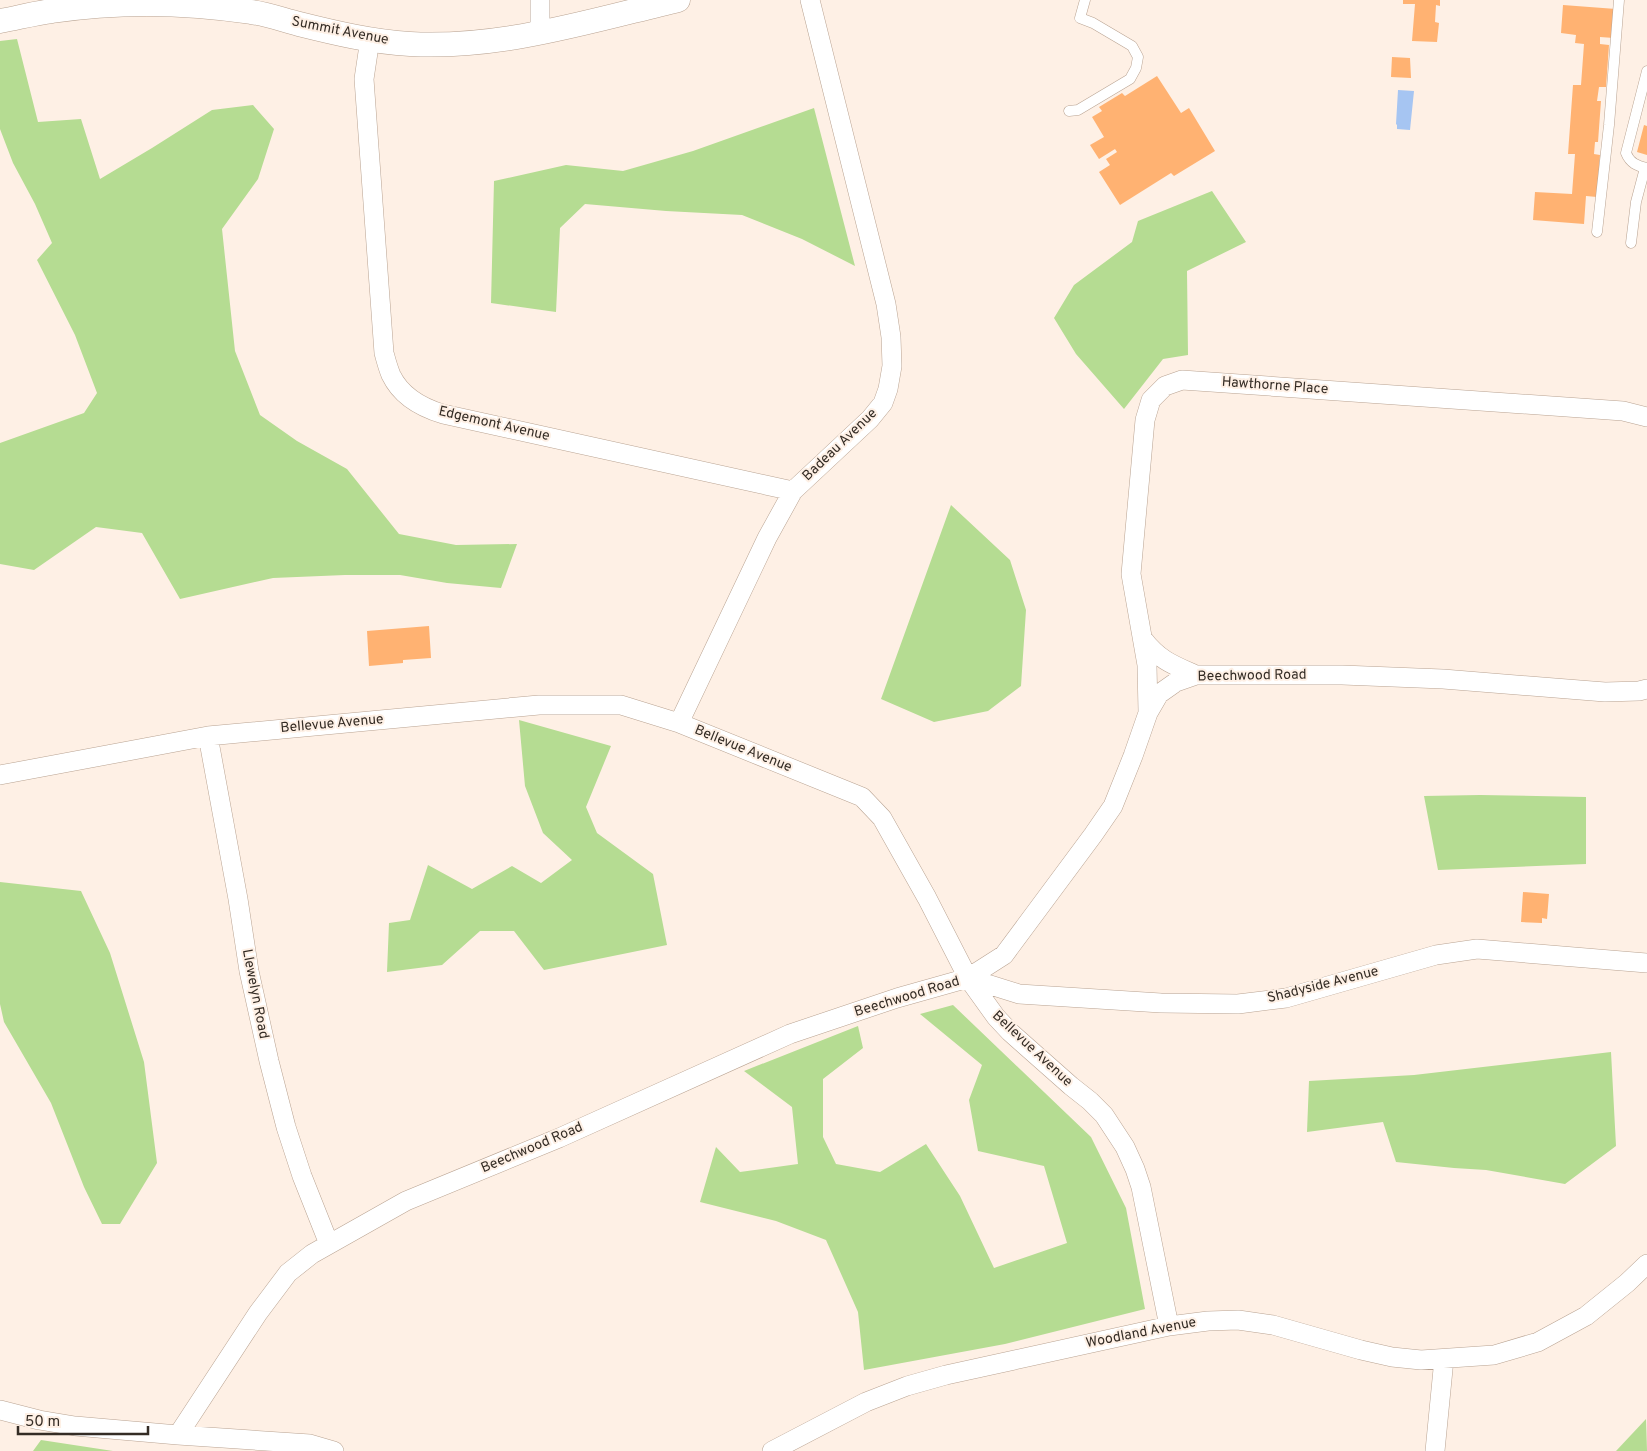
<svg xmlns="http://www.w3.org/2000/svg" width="1647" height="1451" font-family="Overpass,sans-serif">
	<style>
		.green { fill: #b5dc92 }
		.water { fill: #a6c5f2 }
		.building { fill: #ffb272 }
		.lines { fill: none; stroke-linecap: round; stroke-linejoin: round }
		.service-casing { stroke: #b9a392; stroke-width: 11 }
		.minor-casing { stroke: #b9a392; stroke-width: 20 }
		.tertiary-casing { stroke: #b9a392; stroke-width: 25 }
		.service { stroke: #fff; stroke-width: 10 }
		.minor { stroke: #fff; stroke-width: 19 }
		.tertiary { stroke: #fff; stroke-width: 24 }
		.labels { text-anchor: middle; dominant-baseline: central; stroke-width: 4; stroke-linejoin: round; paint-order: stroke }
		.street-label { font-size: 14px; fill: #342c25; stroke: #fef0e5 }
	</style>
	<rect width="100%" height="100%" fill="#fef0e5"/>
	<path class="green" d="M 17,39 L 38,122 L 81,119 L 100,179 L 152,148 L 212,110 L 253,105 L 274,129 L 258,179 L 222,229 L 235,351 L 260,415 L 297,441 L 347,469 L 399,534 L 456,545 L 517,544 L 501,588 L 447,583 L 400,575 L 345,575 L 273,578 L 180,599 L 142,533 L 96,527 L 34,570 L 0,564 L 0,443 L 84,413 L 97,393 L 75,335 L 37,260 L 52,243 L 35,204 L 13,163 L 0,129 L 0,41 Z
		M 814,108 L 855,266 L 802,239 L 742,215 L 666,211 L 585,204 L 560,228 L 556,312 L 491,303 L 494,181 L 566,165 L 623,171 L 693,151 Z
		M 1212,191 L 1246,242 L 1187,271 L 1188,355 L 1163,359 L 1124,409 L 1076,354 L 1054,318 L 1074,285 L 1132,242 L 1138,221 Z
		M 951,505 L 1010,560 L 1026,610 L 1021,686 L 988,711 L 934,722 L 881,699 Z
		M 519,720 L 611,746 L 586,807 L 597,833 L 653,874 L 667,945 L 544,970 L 514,931 L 480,931 L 442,965 L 387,972 L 389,923 L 410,920 L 428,865 L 472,889 L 512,866 L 541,883 L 572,860 L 543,833 L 525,786 Z
		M 1480,795 L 1586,797 L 1586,864 L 1438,870 L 1424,796 Z
		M 0,882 L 81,891 L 110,953 L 144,1062 L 157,1163 L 120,1224 L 102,1224 L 84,1187 L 51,1103 L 4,1022 L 0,1004 Z
		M 953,1005 L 1091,1137 L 1126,1208 L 1145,1309 L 1005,1344 L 864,1370 L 858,1312 L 826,1240 L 776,1221 L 700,1202 L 716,1147 L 740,1172 L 798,1164 L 792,1107 L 744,1071 L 858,1026 L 863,1048 L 823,1079 L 823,1137 L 836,1164 L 880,1172 L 926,1144 L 960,1196 L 994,1268 L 1067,1243 L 1044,1166 L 978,1151 L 969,1100 L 982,1065 L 920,1014 Z
		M 1611,1052 L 1616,1146 L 1565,1184 L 1486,1170 L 1454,1168 L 1396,1162 L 1383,1122 L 1307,1132 L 1309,1081 L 1414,1075 Z
		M 1646,1419 L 1647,1451 L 1616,1451 Z
		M 41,1440 L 113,1451 L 33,1451 Z"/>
	<path class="water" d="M 1398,90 L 1414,91 L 1410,130 L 1397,129 L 1397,125 L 1396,124 Z"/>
	<path class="building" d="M 1403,0 L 1440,0 L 1440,6 L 1436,5 L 1435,22 L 1439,23 L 1437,42 L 1412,41 L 1415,4 L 1403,4 Z
		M 1563,5 L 1616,9 L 1614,38 L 1600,37 L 1600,44 L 1609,45 L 1606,87 L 1599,87 L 1597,101 L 1601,101 L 1598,142 L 1595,142 L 1594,154 L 1600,155 L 1597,197 L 1586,196 L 1584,224 L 1533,220 L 1535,192 L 1572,194 L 1575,154 L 1568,154 L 1573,85 L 1581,85 L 1584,44 L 1575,43 L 1576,35 L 1561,33 Z
		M 1392,57 L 1410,58 L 1411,78 L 1391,77 Z
		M 1157,76 L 1181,113 L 1189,108 L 1215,151 L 1174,176 L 1171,173 L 1120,205 L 1099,172 L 1110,165 L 1106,159 L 1117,152 L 1115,149 L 1099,159 L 1090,145 L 1104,137 L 1092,117 L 1102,111 L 1099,107 L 1122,93 L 1125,96 Z
		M 1644,125 L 1647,126 L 1647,155 L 1637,152 Z
		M 429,626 L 431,658 L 403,660 L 403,663 L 369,666 L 367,631 Z
		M 1523,892 L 1549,894 L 1547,919 L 1542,918 L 1542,923 L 1521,922 Z"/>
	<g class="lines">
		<g class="service-casing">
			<path id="service" d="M 1647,71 L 1626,153 C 1630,163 1637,166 1647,168
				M 1069,111 L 1078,110 L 1130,79 L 1136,68 L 1138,57 L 1132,46 L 1093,23 L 1080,18 L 1085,0
				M 1597,232 L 1609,125 L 1619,0
				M 1631,243 L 1636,202 L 1645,168"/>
		</g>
		<g class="minor-casing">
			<path id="minor" d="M 540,0 L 540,33
				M 370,39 L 364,79 L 384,353 C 386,360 388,368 391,375 C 401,396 423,408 443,414 L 793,491
				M 1143,639 C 1159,660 1173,665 1196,675
				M 1148,712 L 1147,665 L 1131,574 L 1145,420 L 1151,400 L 1165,386 L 1182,380 L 1623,411 L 1647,417
				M 679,723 L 767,538 L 793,491 L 870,419 L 883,403 L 888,389 L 892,366 L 891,337 L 886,304 L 810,0
				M 208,736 L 238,899 L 249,971 L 269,1061 L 286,1127 L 302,1176 L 329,1244
				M 0,775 L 208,736 L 539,705 L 621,705 L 679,723 L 862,797 L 882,818 L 927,898 L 968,978 L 996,1017 L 1010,1032 L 1071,1086 L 1090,1101 L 1104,1115 L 1125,1147 L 1135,1169 L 1141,1187 L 1169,1326
				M 968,978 L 1019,994 L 1161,1003 L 1238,1004 L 1286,998 L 1436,955 L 1477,949 L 1647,963
				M 0,1410 L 39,1420 L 75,1426 L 178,1435 L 310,1444 L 334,1451
				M 178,1435 L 258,1313 L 288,1273 L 312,1254 L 406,1201 L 559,1138 L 790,1034 L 897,998 L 968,978 L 1004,955 L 1093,835 L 1113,806 L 1133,756 L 1148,713 L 1159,694 L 1176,682 L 1196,675 L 1342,675 L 1443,679 L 1605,692 L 1639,691 L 1647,689
				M 772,1451 L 866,1402 L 907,1386 L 946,1375 L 1169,1326 L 1208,1321 L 1238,1320 L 1273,1325 L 1361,1350 L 1392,1357 L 1421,1360 L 1494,1355 L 1538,1342 L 1586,1316 L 1627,1283 L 1647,1264
				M 1435,1451 L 1444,1359"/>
		</g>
		<g class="tertiary-casing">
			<path id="tertiary" d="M 0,21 C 17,18 35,13 52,11 C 118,1 185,2 251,12 C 267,14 283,20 299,24 C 335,33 373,42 410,44 C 501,49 590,21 678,0"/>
		</g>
		<use href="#service" class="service"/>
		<use href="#minor" class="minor"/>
		<use href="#tertiary" class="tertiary"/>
	</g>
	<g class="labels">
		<g class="street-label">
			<text transform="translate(340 31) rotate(11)">Summit Avenue</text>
			<text transform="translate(1275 386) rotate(4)">Hawthorne Place</text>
			<text transform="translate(494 424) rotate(13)">Edgemont Avenue</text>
			<text transform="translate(840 445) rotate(-44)">Badeau Avenue</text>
			<text transform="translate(1252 676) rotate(-1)">Beechwood Road</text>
			<text transform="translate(332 724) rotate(-5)">Bellevue Avenue</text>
			<text transform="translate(743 749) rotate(22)">Bellevue Avenue</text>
			<text transform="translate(1323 985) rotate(-14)">Shadyside Avenue</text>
			<text transform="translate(255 994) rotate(79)">Llewelyn Road</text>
			<text transform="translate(907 997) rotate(-17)">Beechwood Road</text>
			<text transform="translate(1032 1049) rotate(43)">Bellevue Avenue</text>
			<text transform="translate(532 1148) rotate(-23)">Beechwood Road</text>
			<text transform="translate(1141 1333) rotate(-11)">Woodland Avenue</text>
		</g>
	</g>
	<path d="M18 1426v8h130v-8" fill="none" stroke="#342c25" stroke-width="2.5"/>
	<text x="25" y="1426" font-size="15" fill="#342c25" stroke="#fef0e5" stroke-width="4" paint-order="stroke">50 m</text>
</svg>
